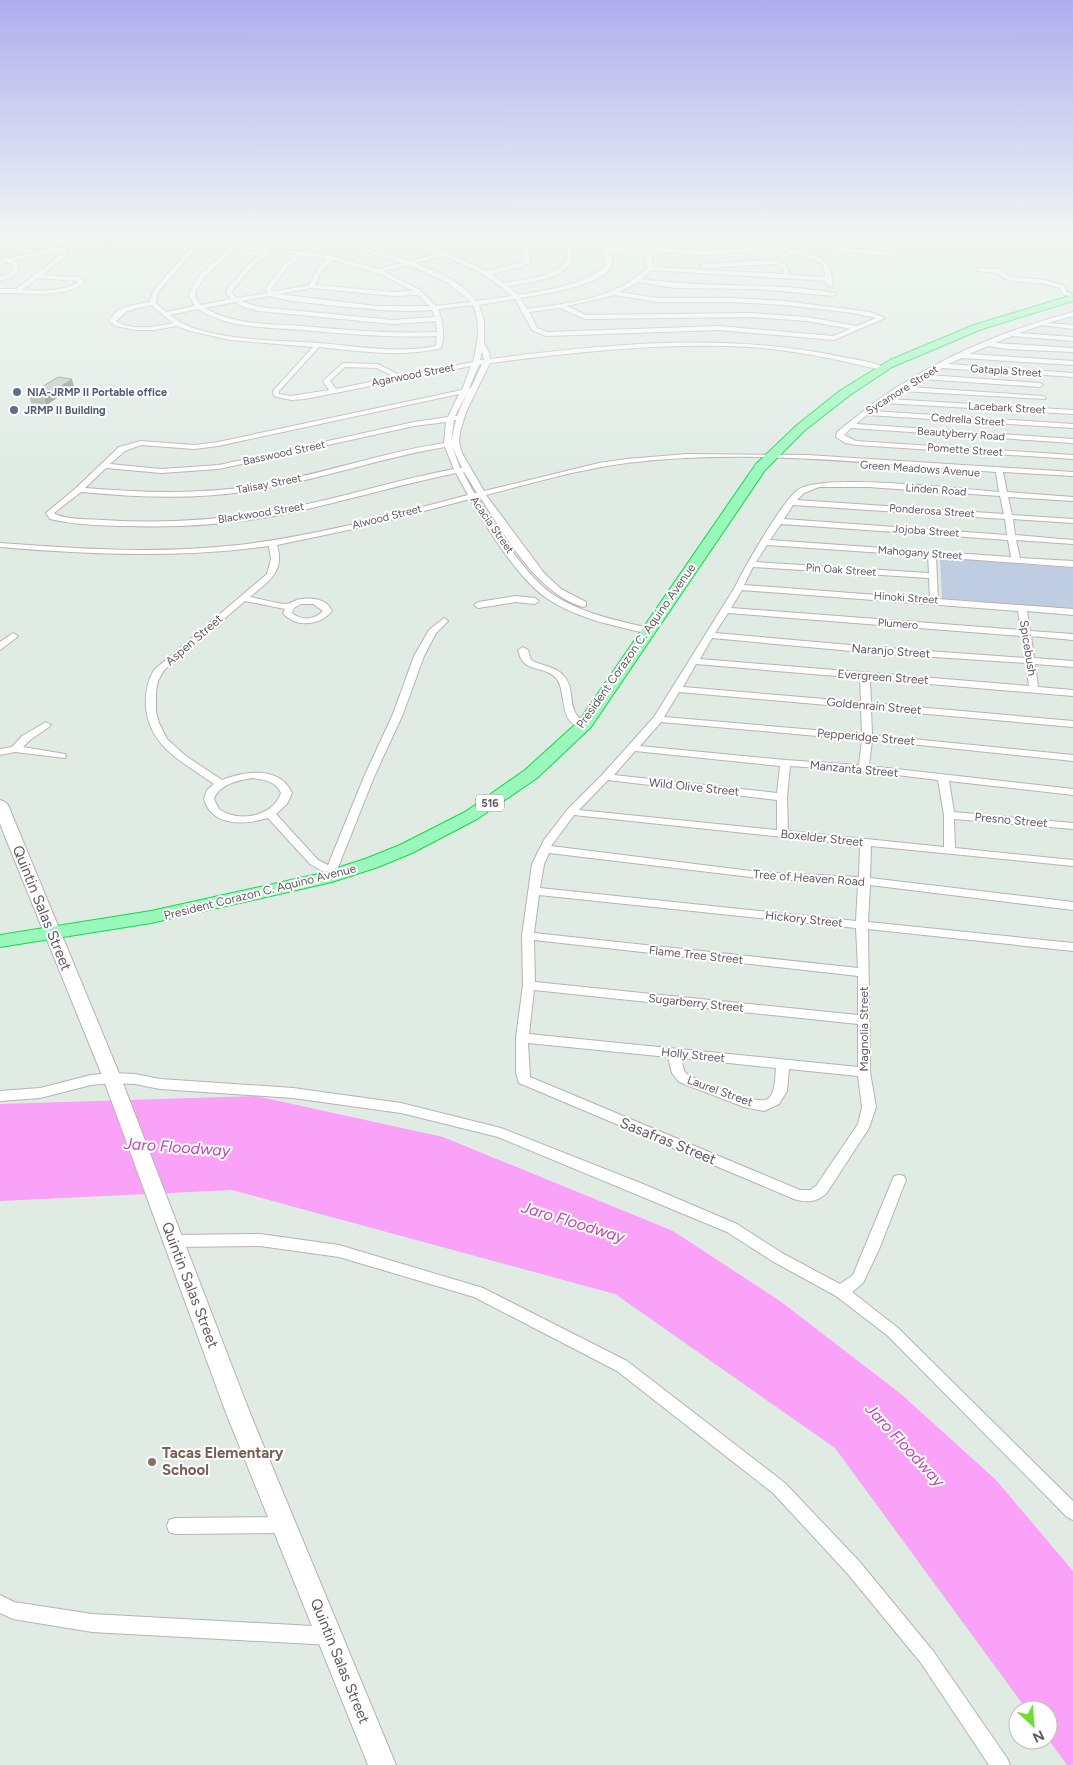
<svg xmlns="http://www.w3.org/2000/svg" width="1073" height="1765" font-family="Figtree,sans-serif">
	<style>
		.green { fill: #becde2 }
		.water { fill: #faa2f8 }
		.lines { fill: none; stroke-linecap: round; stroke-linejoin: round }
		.minor-casing { stroke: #b8b1b6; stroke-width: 2 }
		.secondary-casing { stroke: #b8b0b7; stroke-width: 2 }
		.trunk-casing { stroke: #0ddf45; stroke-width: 2 }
		.minor { fill: #fff; fill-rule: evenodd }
		.secondary { fill: #fff; fill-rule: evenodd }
		.trunk { fill: #9af8bc; fill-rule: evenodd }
		.wall { fill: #a3aaa5 }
		.shaded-wall { fill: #848b86 }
		.building { fill: #bdc6c0; stroke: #848b86 }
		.service-dot { fill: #5c6f8a; stroke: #fff; stroke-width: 2 }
		.education-dot { fill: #8d6e63; stroke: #fff; stroke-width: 2 }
		.labels { text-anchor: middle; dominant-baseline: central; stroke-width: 4; stroke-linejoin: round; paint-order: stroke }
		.far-street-label { font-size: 11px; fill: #615960; stroke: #fff }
		.far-service-label { font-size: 11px; font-weight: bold; fill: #4e5e75; stroke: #fff; text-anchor: start }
		.shield { fill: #fff; stroke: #908b90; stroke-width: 1 }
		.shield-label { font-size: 11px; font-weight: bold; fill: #615960 }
		.street-label { font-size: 12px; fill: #615960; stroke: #fff }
		.near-street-label { font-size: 15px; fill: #615960; stroke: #fff }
		.near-education-label { font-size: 15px; font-weight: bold; fill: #785e54; stroke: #fff; text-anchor: start }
		.near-water-label { font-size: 16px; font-style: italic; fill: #bb47b0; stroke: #fff }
	</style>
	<rect width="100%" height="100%" fill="#e0ebe4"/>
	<path class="green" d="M 940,558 L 1073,568 L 1073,609 L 942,599 Z"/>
	<path class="water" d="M 256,1096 L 443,1137 L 673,1231 L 780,1301 L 901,1394 L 996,1480 L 1073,1571 L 1073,1765 L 1067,1765 L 1048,1739 L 1048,1710 L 1027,1710 L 835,1448 L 615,1294 L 232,1190 L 0,1201 L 0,1104 Z"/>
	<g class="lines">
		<g class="minor-casing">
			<path id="minor" d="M 8,235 L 25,235 L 45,238 L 42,240 Z
				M 159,235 L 275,235 L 314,239 L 358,247 L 409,261 L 437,254 L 361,235 L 371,235 L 447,253 L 487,271 L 525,261 L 521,245 L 506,235 C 523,234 529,247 531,262 L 521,267 L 491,274 L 504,283 C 519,280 569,276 567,254 C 566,247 559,241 554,235 L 560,235 L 572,252 C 575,279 526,283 508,286 L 518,295 C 547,290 580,286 604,268 L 606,256 L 594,235 L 600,235 L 609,248 L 648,247 L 705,251 L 782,246 L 842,235 L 854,235 L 861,238 L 858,240 L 849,237 L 819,242 L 837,247 L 887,252 L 907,236 L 905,235 L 1026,236 L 1029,238 L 1026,240 L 912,238 L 888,256 L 837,251 L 813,244 L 788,249 C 798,252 824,256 828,265 C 831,271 832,279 833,285 L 830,287 L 827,285 L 826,281 L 651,270 L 642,279 C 706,289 771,281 835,293 L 836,294 L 833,296 L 758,289 L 675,288 L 639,282 L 619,292 L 658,298 L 733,298 L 785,301 L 870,312 L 885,318 L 834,340 L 719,330 L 546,336 L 532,330 L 515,299 L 479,305 L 484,321 L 484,344 L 489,352 L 490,359 C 606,344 726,332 842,357 C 855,360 874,361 885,368 L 882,370 C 839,360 795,350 751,347 C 664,342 576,352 490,363 L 466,412 L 460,432 L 459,442 L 462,453 L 484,491 L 599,463 L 627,459 L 687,454 L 807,455 L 1073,472 L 1073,476 L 1003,472 L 1007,492 L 1073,497 L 1073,501 L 1008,497 L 1012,515 L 1073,519 L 1073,523 L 1013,519 L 1015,535 L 1073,540 L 1073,544 L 1016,540 L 1020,558 L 1073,561 L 1073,567 L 936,557 L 938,599 L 1073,609 L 1073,615 L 1027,611 L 1030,631 L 1073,634 L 1073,640 L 1031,636 L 1034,658 L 1073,661 L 1073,667 L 1035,664 L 1038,687 L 1073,690 L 1073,696 L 870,679 L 871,703 L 1073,721 L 1073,727 L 871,709 L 872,735 L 1073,755 L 1073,761 L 872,740 L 869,766 L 1073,789 L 1073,795 L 949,781 L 954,812 L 1073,823 L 1073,829 L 954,819 L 955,848 L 1073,860 L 1073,866 L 871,846 L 870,878 L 1073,902 L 1073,910 L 870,885 L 868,922 L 1073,943 L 1073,951 L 868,929 L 870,1072 L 876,1107 L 869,1128 L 826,1194 C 816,1202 807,1203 794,1199 L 519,1083 L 516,1073 L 516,1038 L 523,985 L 522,936 L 532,864 L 544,840 L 567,810 L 602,775 L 654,717 L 735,587 C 744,568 784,498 799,489 C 827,473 961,489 999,492 L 996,472 C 874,464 749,448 627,463 C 580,469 533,483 486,495 L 544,573 L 561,589 L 586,602 L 586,606 L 583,607 C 537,594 504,534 480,497 L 477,497 C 493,525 526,576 552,594 C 582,614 619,621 653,629 L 653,633 L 650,634 C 615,626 574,618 545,597 C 517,577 488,529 470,499 L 363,527 L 277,545 C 285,572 269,581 250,597 C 261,599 274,603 286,604 C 290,604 293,601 297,600 C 309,597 327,598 332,611 C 320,626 295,628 283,613 L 285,609 L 245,601 L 164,670 L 158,681 L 156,691 L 156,712 L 159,723 L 167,739 L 186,756 L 222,780 C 245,771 280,766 292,793 L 287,804 L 276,814 L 318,860 L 328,865 L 364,777 L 393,714 L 414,656 L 429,630 L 444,618 L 448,621 L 436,633 L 424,656 L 403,714 L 374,777 L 337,870 L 341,874 L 339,876 L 331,876 L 310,864 L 268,818 C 245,825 212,827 204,799 L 207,790 L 214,784 C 185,763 150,748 146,708 C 145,694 147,682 154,670 L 267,574 L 271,559 L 269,546 C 179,558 90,555 0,547 L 0,543 C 79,549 159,554 238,545 C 316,536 392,515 468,495 L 456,473 C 398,485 342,502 285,514 C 234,524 182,528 130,526 C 103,526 76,525 50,519 L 46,513 L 76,488 L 119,447 L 141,441 L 194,445 L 218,442 L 462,390 L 471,366 L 305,399 L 291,400 L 274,396 L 273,391 L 313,347 L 231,340 L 190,331 L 177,326 L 154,330 L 135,330 L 116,326 L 110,322 C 112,307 137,304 150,302 L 153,291 L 201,236 L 176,237 L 164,245 L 148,249 L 134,249 L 118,244 L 118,242 L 63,250 L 68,253 L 63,259 L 42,275 L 78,277 L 84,282 L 84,284 C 57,299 29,292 0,293 L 0,289 L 16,289 L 62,254 L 56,252 L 14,260 L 18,263 L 19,270 L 13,276 L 0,281 L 0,277 L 9,274 L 14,269 L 12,264 L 8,262 L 0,264 L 0,260 L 4,259 L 3,257 L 10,258 L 50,249 L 0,245 L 0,241 L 49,245 L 57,248 L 88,243 ZM 207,236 C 264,231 349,245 403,263 L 378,269 L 331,256 L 304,251 L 200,245 ZM 169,237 C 155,249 138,248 121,242 ZM 197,248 L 228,249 C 214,262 194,276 189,296 L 195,306 L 166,312 L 156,303 L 158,292 ZM 235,249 L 264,251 L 250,263 L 227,289 L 226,293 L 231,299 L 201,305 L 195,296 L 196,290 L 204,278 ZM 781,250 L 820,262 L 823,266 L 825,277 L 790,275 L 786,265 L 773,260 L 703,264 L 700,266 L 703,268 L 772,264 L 782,267 L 784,274 L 653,267 L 651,251 L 705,255 ZM 271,251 L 296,254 L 283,266 L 266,288 L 267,293 L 237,298 L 232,293 L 233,289 L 254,265 ZM 645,251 L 647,268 C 616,299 569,303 527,309 L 520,298 C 542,294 595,287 609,270 C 614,265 612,258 610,252 ZM 302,255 L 327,259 L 318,268 L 309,285 L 273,292 L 271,289 L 287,268 ZM 443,256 C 469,266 491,277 512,296 L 476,301 C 462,282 437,271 415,263 ZM 333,260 L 381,274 L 413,291 L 394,292 L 315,285 L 322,270 ZM 409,265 L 448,283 L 471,302 L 436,306 L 420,290 L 383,271 ZM 38,278 L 76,281 L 78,283 C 60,292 42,291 22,290 ZM 311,288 L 394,296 L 418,295 L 430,306 L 376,306 L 278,294 ZM 614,295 L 658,302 L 733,302 L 785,305 L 853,313 L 876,318 L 857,326 L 807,317 L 751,313 L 586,315 L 567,306 ZM 270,296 C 288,302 308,302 327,305 C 362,308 397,313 432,310 L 435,317 L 393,320 L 259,307 L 241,301 ZM 235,302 L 244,307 L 259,311 L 393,324 L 436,321 L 437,332 C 392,334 347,330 302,326 C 270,324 234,325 205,308 ZM 151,305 L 173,323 C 155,327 132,331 116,321 L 127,311 ZM 473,305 C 481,324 478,343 473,362 L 401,376 L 378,364 L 343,363 L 323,381 L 329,390 L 291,396 L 279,394 L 279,391 L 319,347 C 359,351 402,358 441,348 C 445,336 443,321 438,309 ZM 560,308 L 585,319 L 751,317 L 807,321 L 851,329 L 833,336 L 719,326 L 547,332 L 537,328 L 529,312 ZM 198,309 C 228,329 268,327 303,330 C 347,334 392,338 437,336 L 436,346 C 398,354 356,346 318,343 C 277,340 232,341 193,328 C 184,325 177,320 170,315 ZM 482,351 L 484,360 L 480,360 ZM 482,364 L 471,388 L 469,388 L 479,365 ZM 345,367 L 377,368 L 394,377 L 336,389 L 330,381 ZM 467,393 L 457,416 L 455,416 ZM 459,394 L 448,417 L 414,422 L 219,465 L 161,469 L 110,464 L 125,451 L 141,445 L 194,449 L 218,446 ZM 456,420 L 451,442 L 454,420 ZM 446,422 L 444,443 C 385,452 329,472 270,483 C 209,495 147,493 85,488 L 106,468 L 161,473 L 219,469 L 414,426 ZM 452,446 L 462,468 L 460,468 ZM 445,447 L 454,469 C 396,480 341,498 284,509 C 224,520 163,524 103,520 C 91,519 63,520 54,513 L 81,492 C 136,497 193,500 248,491 C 315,482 378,458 445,447 ZM 463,472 L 464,472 L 477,493 L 474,493 ZM 819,487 L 868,487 L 1000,496 L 1004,514 L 797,500 L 804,493 ZM 793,505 L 1005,519 L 1007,535 L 784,519 ZM 781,524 L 1008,540 L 1011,557 L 770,540 ZM 767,545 L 928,556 L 929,573 L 756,562 ZM 753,567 L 929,578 L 930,599 L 744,585 ZM 742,590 L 1018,611 L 1021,630 L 731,608 ZM 301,604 L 313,604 L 323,611 C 314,620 302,621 292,613 L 294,608 ZM 728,613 L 1022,636 L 1025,658 L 873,647 L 715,633 ZM 712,638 L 873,653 L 1026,663 L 1029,686 L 700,659 ZM 696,664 L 860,678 L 861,702 L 683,687 ZM 679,692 L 861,708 L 862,734 L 664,717 ZM 661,722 L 862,740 L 859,765 L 785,760 L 640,746 ZM 635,751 L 780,766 L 777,793 L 614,775 ZM 790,766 L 864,771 L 938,780 L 944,815 L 944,847 L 788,831 L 787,797 ZM 253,778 C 265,780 276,781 281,793 C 273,817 238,823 219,809 L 214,799 C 219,784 239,780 253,778 ZM 608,780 L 777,800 L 777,830 L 579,810 ZM 574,815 L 860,845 L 859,877 L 759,872 L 551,846 ZM 549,853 L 759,878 L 858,884 L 856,921 L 540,888 L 544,864 ZM 539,895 L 856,928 L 858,968 L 534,933 ZM 534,940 L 858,976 L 858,1015 L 535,982 ZM 534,990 L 858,1024 L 858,1067 L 529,1034 ZM 528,1043 L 668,1057 L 672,1073 L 679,1082 L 744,1107 L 764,1111 L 779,1104 L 787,1091 L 789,1069 L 858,1076 L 862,1107 L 858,1124 L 816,1186 L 810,1190 L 800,1190 L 530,1077 ZM 681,1058 L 776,1068 C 775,1076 776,1091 769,1098 C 758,1108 703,1081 689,1076 L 684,1071 Z
				M 978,268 L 999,269 L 1011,277 L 1046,280 L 1064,286 L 1067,292 L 1073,295 L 1073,297 L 1063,294 L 1060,288 L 1045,284 L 1007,280 L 997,273 L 976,271 Z
				M 1073,312 L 1073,316 L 1048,323 L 1073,325 L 1073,329 L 1042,325 L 1019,333 L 1073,337 L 1073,341 L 1012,336 L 995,343 L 1073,348 L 1073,352 L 1007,349 L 988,346 L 969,354 L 1073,361 L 1073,365 L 962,358 L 948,364 L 1073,373 L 1073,377 L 942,368 L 928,375 L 1040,383 L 1043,385 L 1040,387 L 922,379 L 908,387 L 1043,396 L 1046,398 L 1045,399 L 902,391 L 889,399 L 1073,410 L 1073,414 L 884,403 L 873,411 L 1073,424 L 1073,428 L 867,415 L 856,424 L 1073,439 L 1073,443 L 851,428 L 844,435 L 856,441 L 1073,455 L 1073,459 L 856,445 L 845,443 L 836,437 L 837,432 C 851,421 864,410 878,400 C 936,359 1005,330 1073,312 Z
				M 516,596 L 535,598 L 539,601 L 535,604 L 516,602 L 478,608 L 474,605 L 478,602 Z
				M 13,633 L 18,636 L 16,638 L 0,650 L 0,642 Z
				M 523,647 L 528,650 L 531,660 C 541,666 555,666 563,675 C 574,686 569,700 575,712 C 577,719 585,720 590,724 L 588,726 C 558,732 567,693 557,679 C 545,664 523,675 518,650 Z
				M 46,722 L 51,725 L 49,727 L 30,740 L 23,747 L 65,754 L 66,756 L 65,758 L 15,752 L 0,755 L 0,749 L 12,747 L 22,736 Z
				M 112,1073 L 135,1074 L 160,1079 L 293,1088 L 401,1103 L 501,1128 L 643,1184 L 737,1224 L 782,1253 L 840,1284 L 853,1275 L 894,1176 L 899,1175 L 904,1176 L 906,1180 L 880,1247 L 865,1279 L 863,1283 L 852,1292 L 898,1328 L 1073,1501 L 1073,1520 L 1067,1517 L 888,1336 L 836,1296 L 772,1261 L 727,1232 L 498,1137 L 401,1113 L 293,1098 L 160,1089 L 135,1084 L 112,1083 L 91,1085 L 40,1098 L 0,1101 L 0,1091 L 40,1088 L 91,1075 Z
				M 260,1234 L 339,1245 L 483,1288 L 627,1361 L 785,1483 L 859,1561 L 933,1651 L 1007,1758 L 1010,1765 L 989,1765 L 921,1663 L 847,1573 L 773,1493 L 617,1371 L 474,1297 L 339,1257 L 260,1246 L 174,1247 L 169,1245 L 167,1241 L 169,1237 L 174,1235 Z
				M 284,1517 L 290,1519 L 292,1525 L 290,1531 L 284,1533 L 175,1534 L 169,1532 L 167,1526 L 169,1520 L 175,1518 Z
				M 0,1595 L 14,1602 L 92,1614 L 331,1627 L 337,1630 L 340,1636 L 337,1642 L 331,1645 L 92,1632 L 13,1619 L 0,1613 Z"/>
		</g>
		<g class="secondary-casing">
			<path id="secondary" d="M 0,800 L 5,802 L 8,805 L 121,1078 L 250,1413 L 396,1765 L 368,1765 L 226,1413 L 103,1078 L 0,824 Z"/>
		</g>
		<g class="trunk-casing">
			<path id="trunk" d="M 1073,295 L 1073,301 L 982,329 L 892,367 L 850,395 L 805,430 L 765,470 L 591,727 L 537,778 L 477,819 L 412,853 L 378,867 L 332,882 L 151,923 L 0,947 L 0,935 L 151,911 L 318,874 L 365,859 L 400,845 L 465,812 L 525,770 L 579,721 L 756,464 L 797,425 L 841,390 L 890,360 L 974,325 Z"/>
		</g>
		<use href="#minor" class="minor"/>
		<use href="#secondary" class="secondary"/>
		<use href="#trunk" class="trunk"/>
	</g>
	<path class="wall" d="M 74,387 L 46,405 L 31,403 L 29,395 Z"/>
	<path class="shaded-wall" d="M 72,379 L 74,387 L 46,405 L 45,397 Z"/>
	<path class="building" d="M 58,377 L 72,379 L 45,397 L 29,395 Z"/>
	<linearGradient id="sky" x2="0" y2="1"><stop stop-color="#afadee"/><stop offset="0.49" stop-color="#f1f6f3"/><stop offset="1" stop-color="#f1f6f3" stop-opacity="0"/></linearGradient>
	<rect width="1073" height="482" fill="url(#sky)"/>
	<g class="service-dot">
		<circle cx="17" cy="392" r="5"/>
		<circle cx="14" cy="410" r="5"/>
	</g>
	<circle class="education-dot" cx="152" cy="1462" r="5"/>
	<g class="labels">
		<g class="far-street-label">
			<text transform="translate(1006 371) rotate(4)">Gatapla Street</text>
			<text transform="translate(413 375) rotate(-11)">Agarwood Street</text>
			<text transform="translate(902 390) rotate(-32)">Sycamore Street</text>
			<text transform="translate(1007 408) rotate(3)">Lacebark Street</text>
			<text transform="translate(968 420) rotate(4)">Cedrella Street</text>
			<text transform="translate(961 434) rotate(4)">Beautyberry Road</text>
			<text transform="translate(965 450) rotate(4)">Pomette Street</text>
			<text transform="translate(284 453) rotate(-12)">Basswood Street</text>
			<text transform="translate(920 469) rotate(4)">Green Meadows Avenue</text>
			<text transform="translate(269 484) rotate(-11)">Talisay Street</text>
			<text transform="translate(936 490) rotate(4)">Linden Road</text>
			<text transform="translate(932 511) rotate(4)">Ponderosa Street</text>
			<text transform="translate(261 513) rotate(-9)">Blackwood Street</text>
			<text transform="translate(387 517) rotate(-14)">Alwood Street</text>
			<text transform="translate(492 525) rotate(55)">Acacia Street</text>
			<text transform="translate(926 531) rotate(4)">Jojoba Street</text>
			<text transform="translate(920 553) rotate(4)">Mahogany Street</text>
			<text transform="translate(841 570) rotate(4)">Pin Oak Street</text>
			<text transform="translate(906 598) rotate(4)">Hinoki Street</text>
			<text transform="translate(898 624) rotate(4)">Plumero</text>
		</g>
		<g class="far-service-label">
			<text x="27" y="392">NIA-JRMP II Portable office</text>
			<text x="24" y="410">JRMP II Building</text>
		</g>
		<rect class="shield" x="476" y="794.5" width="28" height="17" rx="4"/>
		<g class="shield-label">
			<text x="490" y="803">516</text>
		</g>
		<g class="street-label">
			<text transform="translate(194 640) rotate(-41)">Aspen Street</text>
			<text transform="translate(636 646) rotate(-55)">President Corazon C. Aquino Avenue</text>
			<text transform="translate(1028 648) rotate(81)">Spicebush</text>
			<text transform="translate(891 651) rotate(4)">Naranjo Street</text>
			<text transform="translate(883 677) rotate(4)">Evergreen Street</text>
			<text transform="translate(874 706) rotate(5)">Goldenrain Street</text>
			<text transform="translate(866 737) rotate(5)">Pepperidge Street</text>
			<text transform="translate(854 769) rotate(5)">Manzanta Street</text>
			<text transform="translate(694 787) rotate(6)">Wild Olive Street</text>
			<text transform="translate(1011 820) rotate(5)">Presno Street</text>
			<text transform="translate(822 838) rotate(6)">Boxelder Street</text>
			<text transform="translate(809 878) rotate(4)">Tree of Heaven Road</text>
			<text transform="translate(260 892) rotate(-14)">President Corazon C. Aquino Avenue</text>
			<text transform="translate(804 919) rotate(6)">Hickory Street</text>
			<text transform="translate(696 955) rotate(6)">Flame Tree Street</text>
			<text transform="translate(696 1003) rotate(6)">Sugarberry Street</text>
			<text transform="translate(864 1029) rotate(-90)">Magnolia Street</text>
			<text transform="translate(693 1055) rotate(6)">Holly Street</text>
			<text transform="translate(720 1091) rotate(20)">Laurel Street</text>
		</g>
		<g class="near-street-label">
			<text transform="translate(42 908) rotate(68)">Quintin Salas Street</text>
			<text transform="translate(668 1141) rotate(22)">Sasafras Street</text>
			<text transform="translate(190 1285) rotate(69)">Quintin Salas Street</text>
			<text transform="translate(340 1661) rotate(68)">Quintin Salas Street</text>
		</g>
		<g class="near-education-label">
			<text x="162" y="1453">Tacas Elementary<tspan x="162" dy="17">School</tspan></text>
		</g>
		<g class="near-water-label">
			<text transform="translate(177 1147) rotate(4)">Jaro Floodway</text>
			<text transform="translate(573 1222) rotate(17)">Jaro Floodway</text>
			<text transform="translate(905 1445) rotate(47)">Jaro Floodway</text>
		</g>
	</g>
	<g transform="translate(1033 1725) rotate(154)"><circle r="24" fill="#ffffff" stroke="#c0bdbf"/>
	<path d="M0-4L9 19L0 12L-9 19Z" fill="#6dde33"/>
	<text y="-8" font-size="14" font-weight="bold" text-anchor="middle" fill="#615960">N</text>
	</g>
</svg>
